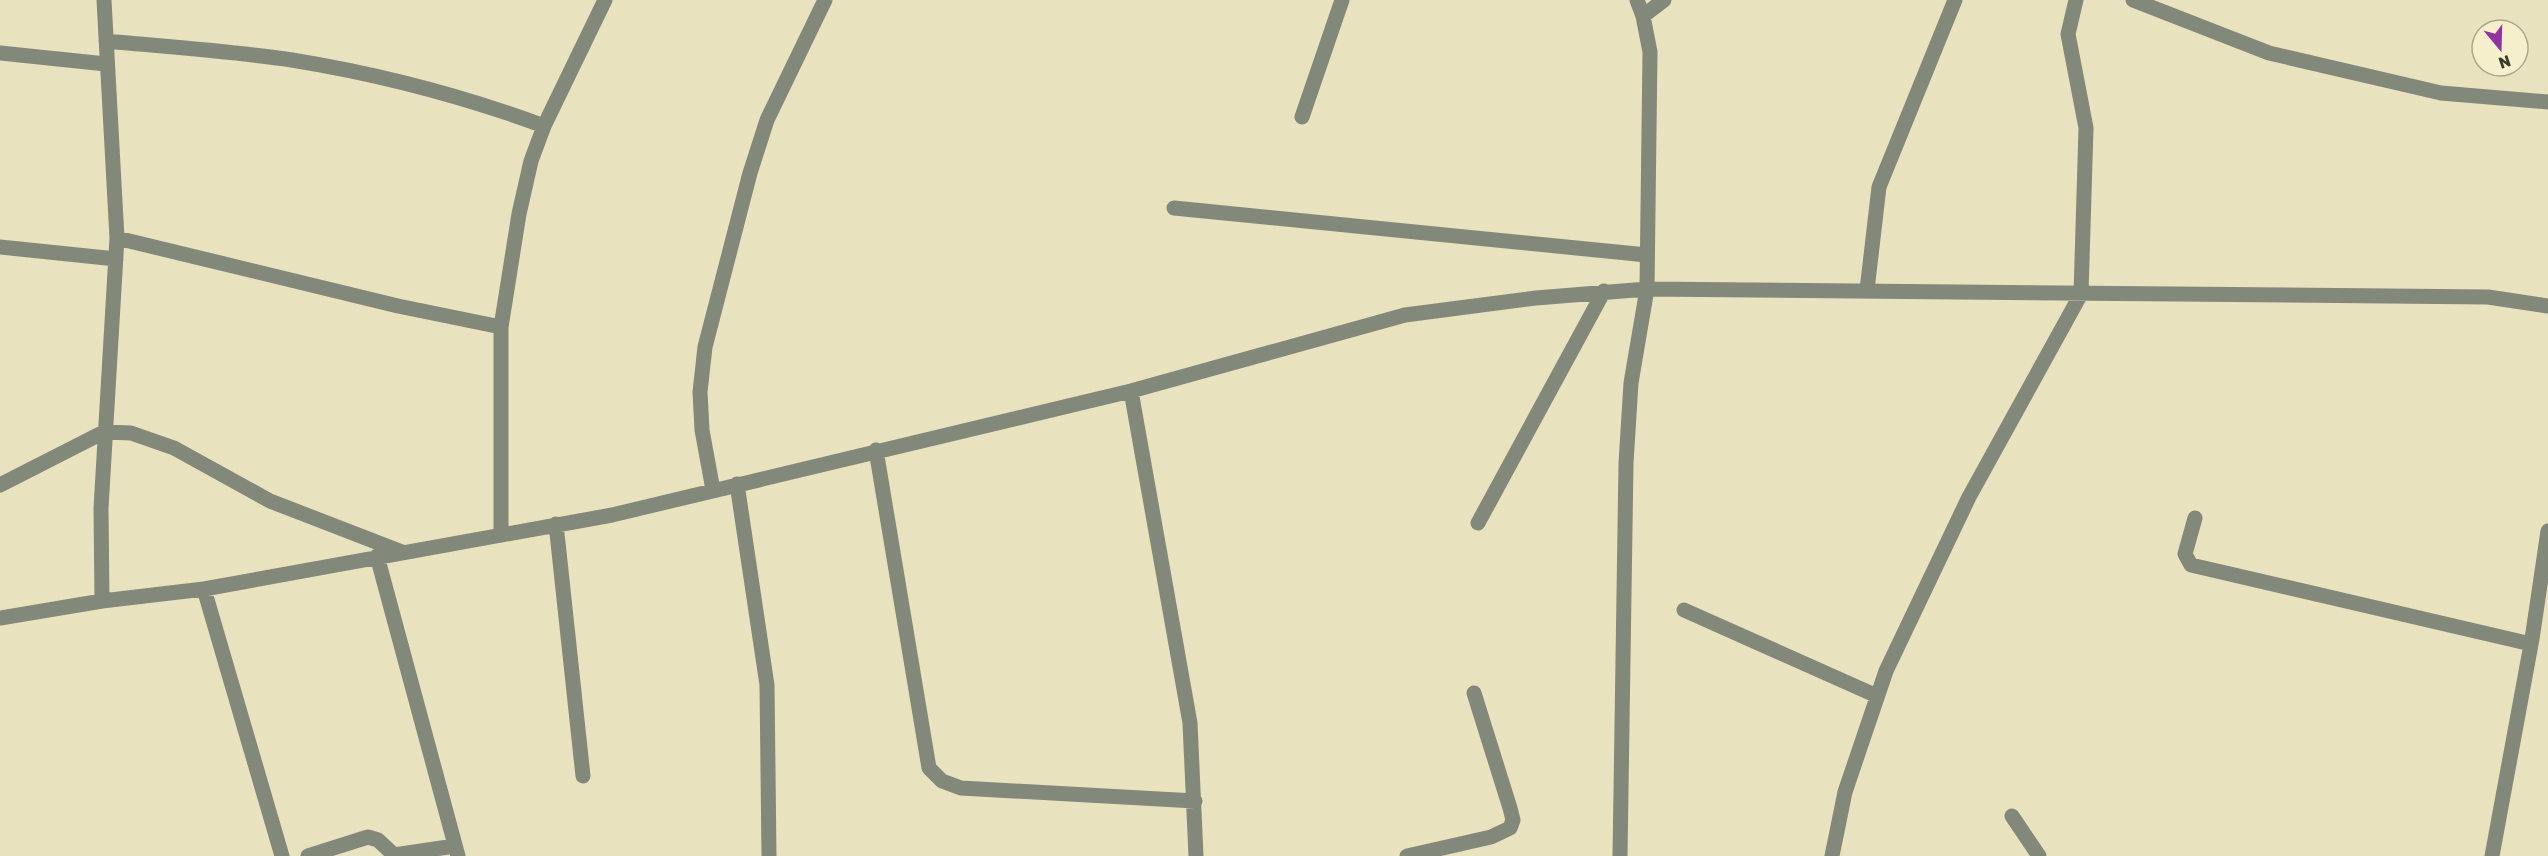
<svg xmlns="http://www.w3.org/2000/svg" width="2548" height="856" font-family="Rubik,sans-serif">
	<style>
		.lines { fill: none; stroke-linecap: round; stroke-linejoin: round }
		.minor { stroke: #82887a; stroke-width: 15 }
	</style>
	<rect width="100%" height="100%" fill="#e8e2bf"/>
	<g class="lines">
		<path class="minor" d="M 2133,0 L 2269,53 L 2441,93 L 2548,102
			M 1643,16 L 1664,0
			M 106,41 C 168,47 231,51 292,60 C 378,74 463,96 544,126
			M 0,53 L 106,64
			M 1302,117 L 1342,0
			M 1174,208 L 1647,255
			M 117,238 L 398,306 L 501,327
			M 0,247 L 116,259
			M 1867,290 L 1879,187 L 1955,0
			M 1131,391 L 1190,723 L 1196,856
			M 876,450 L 929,768 L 942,781 L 961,788 L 1195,801
			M 737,484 L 767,685 L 769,856
			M 0,485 L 104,432 L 131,433 L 174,448 L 270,501 L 402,552
			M 713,490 L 702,430 L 700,392 L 705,347 L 750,173 L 767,120 L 825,0
			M 2195,518 L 2185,554 L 2191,565 L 2531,644
			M 1478,523 L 1604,291
			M 556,524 L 583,776
			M 501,533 L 501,327 L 519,214 L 531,161 L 544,126 L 605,0
			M 377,556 L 458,856
			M 204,589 L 282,856
			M 102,601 L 101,508 L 117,238 L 104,0
			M 1684,610 L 1877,696
			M 0,618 L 102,601 L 204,589 L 612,515 L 1131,391 L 1405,315 L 1536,298 L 1647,289 L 2488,297 L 2548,306
			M 2012,816 L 2039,856
			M 308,856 L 368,837 L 378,840 L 394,855 L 455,846
			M 1407,856 L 1491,837 L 1510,828 L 1513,820 L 1510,808 L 1474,693
			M 1620,856 L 1626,463 L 1631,383 L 1647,289 L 1650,52 L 1643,16 L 1637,0
			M 1832,856 L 1845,792 L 1886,671 L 1969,497 L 2081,294 L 2086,128 L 2068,34 L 2076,0
			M 2492,856 L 2532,639 L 2548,531"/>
	</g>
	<g transform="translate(2500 48) rotate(161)"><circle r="28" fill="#f5efcc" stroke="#aba68c" stroke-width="1.5"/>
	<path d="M0-4.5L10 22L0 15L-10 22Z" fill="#90349f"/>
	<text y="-9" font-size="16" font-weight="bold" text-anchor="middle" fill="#3b392b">N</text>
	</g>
</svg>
